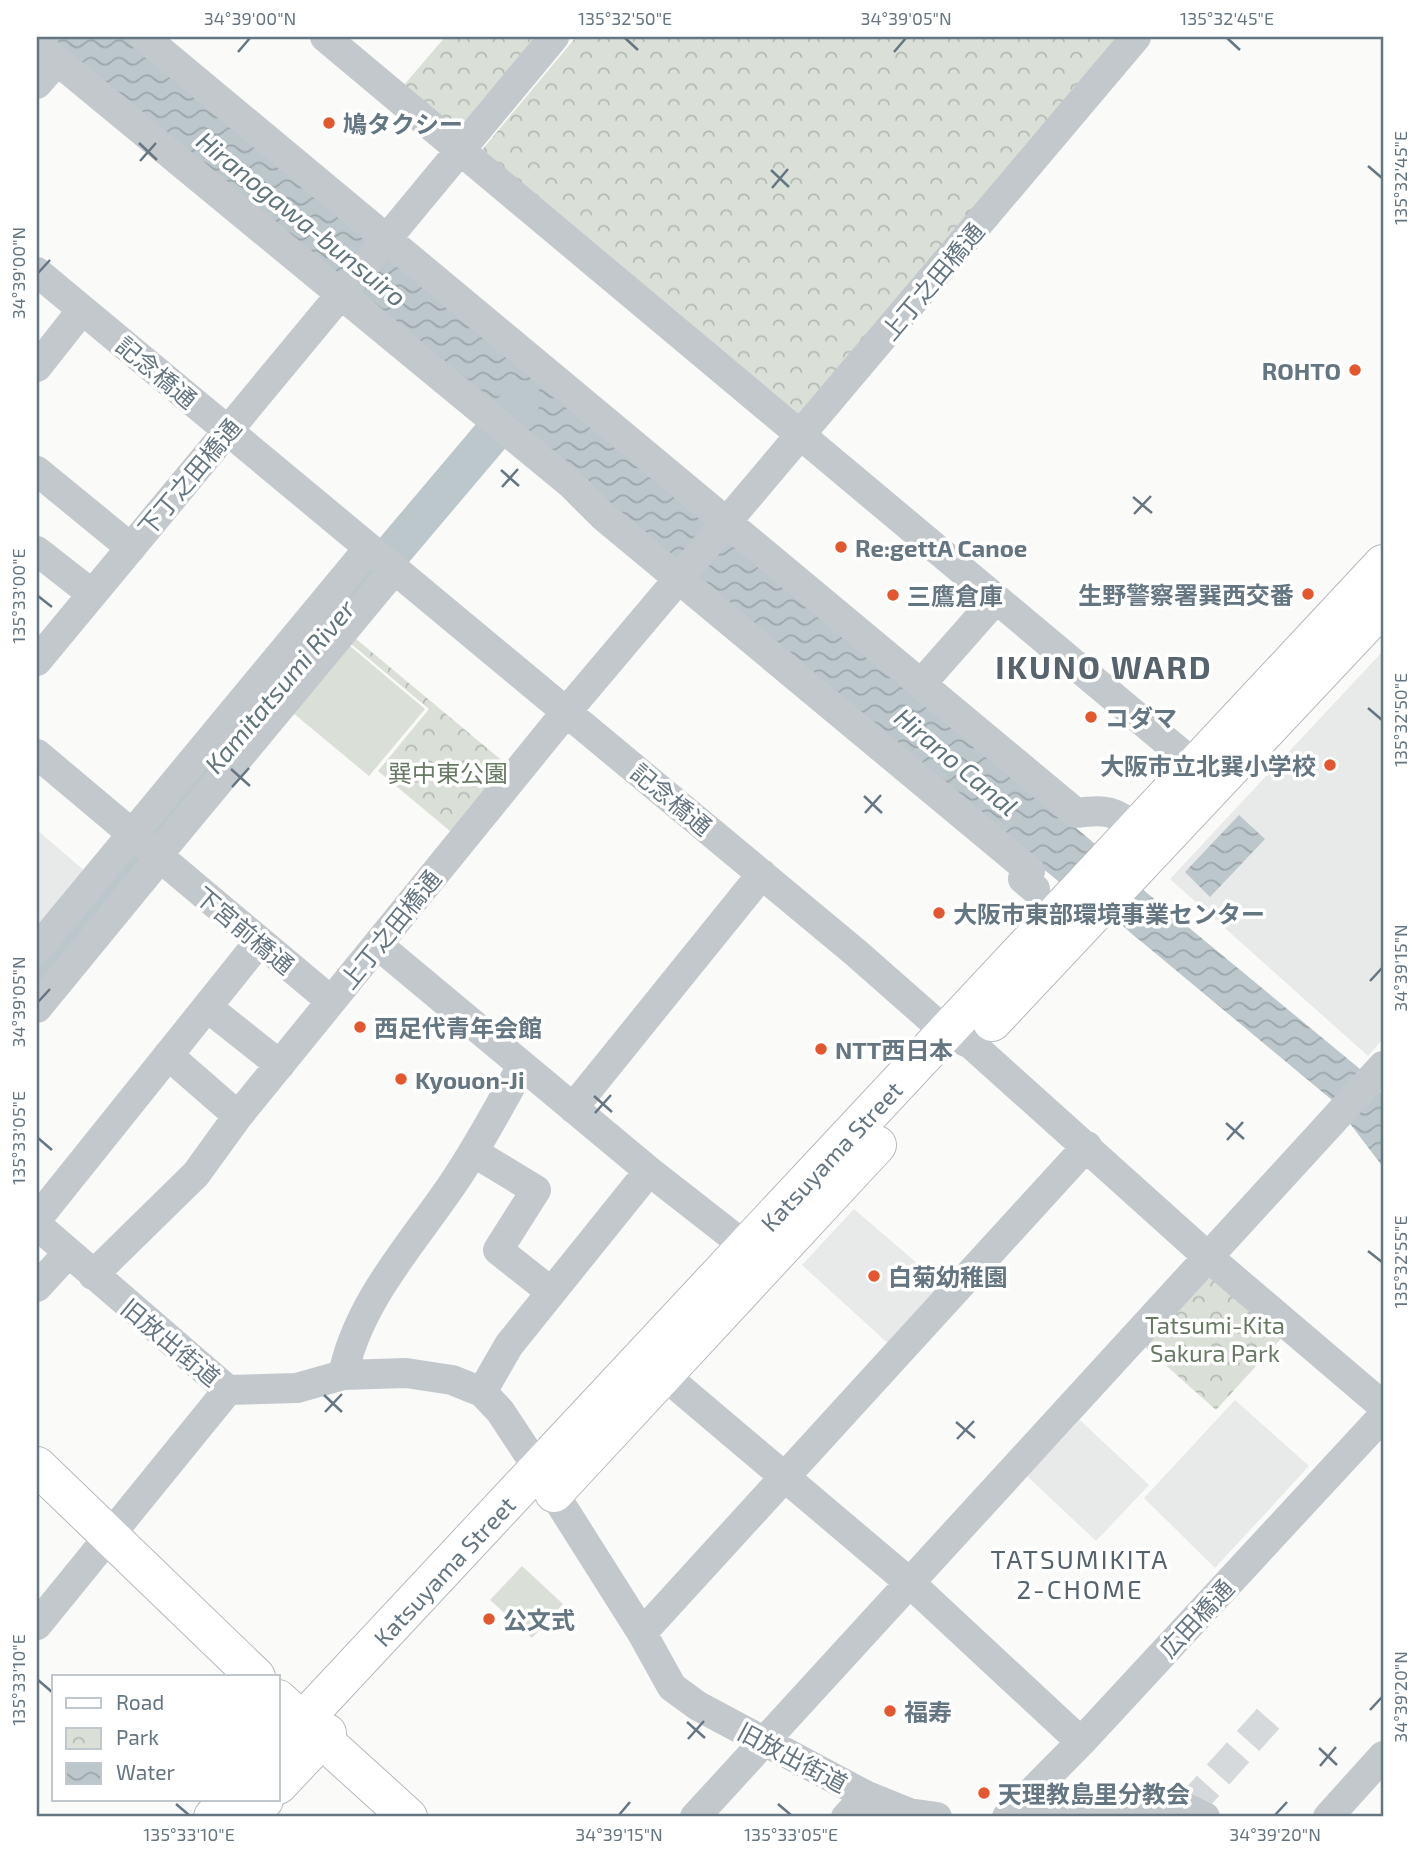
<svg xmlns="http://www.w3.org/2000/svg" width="1420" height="1854" font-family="'Exo 2','Noto Sans JP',sans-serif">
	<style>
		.built { fill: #e8e9e9 }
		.green { fill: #dadfd7 }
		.park { fill: url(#park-crowns) }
		.water { fill: url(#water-waves) }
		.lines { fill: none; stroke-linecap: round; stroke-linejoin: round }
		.river { stroke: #bbc7cb; stroke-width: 38 }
		.minor-tunnel { stroke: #d5d9db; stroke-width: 30; stroke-dasharray: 30 15; stroke-linecap: butt }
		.major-casing { stroke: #b5babe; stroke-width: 40 }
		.minor { stroke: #c3c8cc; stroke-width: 30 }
		.major { stroke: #fff; stroke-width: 38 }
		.ticks { fill: none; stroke: #657683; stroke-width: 2.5 }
		.poi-dot { fill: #e4572e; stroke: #fff; stroke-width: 2.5 }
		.labels { text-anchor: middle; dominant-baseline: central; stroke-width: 7; stroke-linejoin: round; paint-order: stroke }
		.poi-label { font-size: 24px; font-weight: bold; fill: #657683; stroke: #fff; text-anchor: start }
		.street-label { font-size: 24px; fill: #657683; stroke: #fff }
		.park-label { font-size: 24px; fill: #687a64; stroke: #fff }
		.water-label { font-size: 26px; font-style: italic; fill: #60757c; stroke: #fff }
		.neighbourhood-label { font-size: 26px; letter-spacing: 2px; fill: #57646e; stroke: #fff }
		.district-label { font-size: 32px; font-weight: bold; letter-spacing: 2px; fill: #57646e; stroke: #fff }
		.neatline { fill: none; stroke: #657683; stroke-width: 2.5 }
		.ticks-label { font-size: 18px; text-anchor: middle; fill: #657683 }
	</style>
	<defs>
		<pattern id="park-crowns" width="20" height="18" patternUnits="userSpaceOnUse" patternTransform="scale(1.75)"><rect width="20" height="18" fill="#dadfd7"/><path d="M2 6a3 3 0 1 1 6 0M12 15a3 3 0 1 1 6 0" fill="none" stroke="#b4b9b4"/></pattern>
		<pattern id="water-waves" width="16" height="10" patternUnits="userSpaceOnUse" patternTransform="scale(1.75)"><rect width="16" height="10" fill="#bbc7cb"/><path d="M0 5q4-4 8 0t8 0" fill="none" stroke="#9ca6aa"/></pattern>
	</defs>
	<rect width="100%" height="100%" fill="#fafaf8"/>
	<path class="built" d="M 1383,651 L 1383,1039 L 1368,1056 L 1170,879 Z
		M 37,830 L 86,872 L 37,932 Z
		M 854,1209 L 946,1288 L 892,1347 L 802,1265 Z
		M 1235,1400 L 1309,1466 L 1215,1568 L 1144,1498 Z
		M 1080,1420 L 1149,1485 L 1096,1541 L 1027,1476 Z"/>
	<path class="green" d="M 350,646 L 425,709 L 369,776 L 293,713 Z
		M 522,1566 L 563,1604 L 532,1638 L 490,1600 Z"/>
	<path class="park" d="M 445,37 L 535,37 L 466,120 L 447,123 L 404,85 Z
		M 576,37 L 1124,37 L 803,420 L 481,151 Z
		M 355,638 L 512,769 L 456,836 L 378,771 L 429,709 L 350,643 Z
		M 1211,1271 L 1288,1331 L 1216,1410 L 1143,1345 Z"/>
	<path class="water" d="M 40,37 L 131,37 L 1094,843 L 1147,893 L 1360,1069 L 1383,1095 L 1383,1167 L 1332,1100 L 1119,923 L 1058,881 Z
		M 1239,815 L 1265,839 L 1210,897 L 1185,872 Z"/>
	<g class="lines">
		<path class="river" d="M 37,973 L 522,399"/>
		<path class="minor-tunnel" d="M 1188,1808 L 1275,1711"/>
		<g class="major-casing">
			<path id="major" d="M 992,1022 L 1383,606
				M 37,1466 L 256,1677
				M 554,1493 L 877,1145
				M 278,1699 L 408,1817
				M 278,1747 L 1383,564
				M 278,1785 L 327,1733
				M 213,1817 L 229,1800
				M 248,1817 L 264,1800"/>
		</g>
		<path class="minor" d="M 144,37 L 1076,813 C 1105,809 1115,810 1138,830
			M 325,37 L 1196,766
			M 37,44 L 571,484 L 603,516 L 1030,871 L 1023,879 L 1035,889
			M 37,84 L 57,61
			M 37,272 L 855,952 L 947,1033 L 971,1044 L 1208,1257 L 1383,1406
			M 37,367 L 82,310
			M 37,471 L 131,548
			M 37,551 L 92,594
			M 37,661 L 554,37
			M 921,684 L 996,599
			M 37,754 L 331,1001
			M 157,856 L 394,570
			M 378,945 L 649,1171 L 745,1246
			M 37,949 L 368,549
			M 207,1007 L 280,1065
			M 37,1008 L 160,858
			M 168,1055 L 238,1116
			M 573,1108 L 762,874
			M 473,1152 L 536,1190 L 498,1250 L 551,1292
			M 37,1219 L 259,942
			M 37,1225 L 228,1390 L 297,1388 L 343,1375 L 406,1373 L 452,1380 L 482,1392 L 500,1411 L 539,1470 L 642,1633 L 672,1687 L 698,1706 L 867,1796 L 909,1813 L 937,1817
			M 93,1275 L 196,1174 L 238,1116 L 567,711 L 1136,37
			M 37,1287 L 68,1253
			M 343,1375 C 358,1301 413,1243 454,1182 C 479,1145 500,1105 522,1066
			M 664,1375 L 910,1583 L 1081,1742
			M 482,1392 L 509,1345 L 649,1171
			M 37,1625 L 228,1390
			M 642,1633 L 1087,1146
			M 695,1817 L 1383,1066
			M 846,1817 L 866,1796
			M 1007,1817 L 1081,1742 L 1383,1416
			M 1015,1817 L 1031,1812 L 1058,1815 L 1184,1807 L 1205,1817
			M 1328,1817 L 1383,1756"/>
		<use href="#major" class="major"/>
	</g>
	<path class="ticks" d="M 625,38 L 638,50M 1227,38 L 1240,50M 238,52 L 250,38M 894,52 L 906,38M 139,143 L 157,160M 140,161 L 156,143M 1368,166 L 1382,178M 771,170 L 789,187M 772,188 L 788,169M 38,273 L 50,260M 501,470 L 519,486M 502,487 L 518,469M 1133,497 L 1152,513M 1134,514 L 1151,496M 38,596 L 52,607M 1368,708 L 1382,720M 231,769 L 250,786M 232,787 L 249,768M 864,796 L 882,813M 865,813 L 881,795M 1370,981 L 1382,968M 38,1002 L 50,989M 594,1096 L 612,1112M 595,1113 L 611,1095M 1226,1123 L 1244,1139M 38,1138 L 52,1150M 1227,1140 L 1243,1122M 1368,1251 L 1382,1262M 324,1395 L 342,1412M 325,1412 L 342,1394M 956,1422 L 975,1438M 957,1439 L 974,1421M 38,1680 L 52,1692M 1370,1710 L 1382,1697M 687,1722 L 705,1738M 688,1739 L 704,1721M 1319,1748 L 1337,1765M 1320,1766 L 1336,1747M 176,1804 L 189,1815M 778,1804 L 791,1815M 619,1815 L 630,1802M 1275,1815 L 1287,1802"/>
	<g class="poi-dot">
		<circle cx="329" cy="123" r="7"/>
		<circle cx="1355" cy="370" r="7"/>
		<circle cx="841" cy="547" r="7"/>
		<circle cx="1308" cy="594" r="7"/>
		<circle cx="893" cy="595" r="7"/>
		<circle cx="1091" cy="717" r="7"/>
		<circle cx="1330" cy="765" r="7"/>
		<circle cx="939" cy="913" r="7"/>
		<circle cx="360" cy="1027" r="7"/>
		<circle cx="821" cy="1049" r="7"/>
		<circle cx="401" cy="1079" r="7"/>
		<circle cx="874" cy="1276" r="7"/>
		<circle cx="489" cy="1619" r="7"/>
		<circle cx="890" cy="1711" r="7"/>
		<circle cx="984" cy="1793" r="7"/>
	</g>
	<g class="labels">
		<g class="poi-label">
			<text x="343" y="123">鳩タクシー</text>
			<text x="1341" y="370" text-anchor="end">ROHTO</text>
			<text x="855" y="547">Re:gettA Canoe</text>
			<text x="1294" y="594" text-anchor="end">生野警察署巽西交番</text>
			<text x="907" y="595">三鷹倉庫</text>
			<text x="1105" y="717">コダマ</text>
			<text x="1316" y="765" text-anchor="end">大阪市立北巽小学校</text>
			<text x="953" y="913">大阪市東部環境事業センター</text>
			<text x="374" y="1027">西足代青年会館</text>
			<text x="835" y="1049">NTT西日本</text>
			<text x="415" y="1079">Kyouon-Ji</text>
			<text x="888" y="1276">白菊幼稚園</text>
			<text x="503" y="1619">公文式</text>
			<text x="904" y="1711">福寿</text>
			<text x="998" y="1793">天理教島里分教会</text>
		</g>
		<g class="street-label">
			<text transform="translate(932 281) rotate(-50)">上丁之田橋通</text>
			<text transform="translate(157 372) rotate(40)">記念橋通</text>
			<text transform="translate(189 477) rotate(-50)">下丁之田橋通</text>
			<text transform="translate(672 799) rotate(40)">記念橋通</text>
			<text transform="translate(390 929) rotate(-51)">上丁之田橋通</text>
			<text transform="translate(245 930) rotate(40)">下宮前橋通</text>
			<text transform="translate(831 1156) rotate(-47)">Katsuyama Street</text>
			<text transform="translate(171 1342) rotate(40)">旧放出街道</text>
			<text transform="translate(444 1571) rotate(-47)">Katsuyama Street</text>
			<text transform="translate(1196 1618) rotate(-47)">広田橋通</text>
			<text transform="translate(793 1757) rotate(28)">旧放出街道</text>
		</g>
		<g class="park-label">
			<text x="448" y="772">巽中東公園</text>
			<text x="1215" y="1324">Tatsumi-Kita<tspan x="1215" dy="28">Sakura Park</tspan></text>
		</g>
		<g class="water-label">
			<text transform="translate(302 218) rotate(39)">Hiranogawa-bunsuiro</text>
			<text transform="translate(279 686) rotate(-50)">Kamitatsumi River</text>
			<text transform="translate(957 761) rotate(40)">Hirano Canal</text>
		</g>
		<g class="neighbourhood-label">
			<text x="1080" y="1558">TATSUMIKITA<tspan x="1080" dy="30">2-CHOME</tspan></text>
		</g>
		<g class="district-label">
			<text x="1104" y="666">IKUNO WARD</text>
		</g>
	</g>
	<rect width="1420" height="1854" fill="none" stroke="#ffffff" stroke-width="77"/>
	<rect x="52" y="1675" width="228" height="126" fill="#ffffff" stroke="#c1c8cd" stroke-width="2"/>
	<rect x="66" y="1698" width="35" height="10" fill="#ffffff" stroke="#c1c8cd" stroke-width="2"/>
	<text x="116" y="1710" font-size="21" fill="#657683">Road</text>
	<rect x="66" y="1728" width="35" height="21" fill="url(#park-crowns)" stroke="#c1c8cd" stroke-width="2"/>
	<text x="116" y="1745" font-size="21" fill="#657683">Park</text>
	<rect x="66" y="1763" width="35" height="21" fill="url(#water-waves)" stroke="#c1c8cd" stroke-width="2"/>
	<text x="116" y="1780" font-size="21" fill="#657683">Water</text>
	<rect x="38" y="38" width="1344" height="1777" class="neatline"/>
	<g class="ticks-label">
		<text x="250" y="25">34°39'00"N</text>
		<text x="625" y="25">135°32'50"E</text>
		<text x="906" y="25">34°39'05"N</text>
		<text x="1227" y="25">135°32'45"E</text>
		<text transform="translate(1401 178) rotate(-90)" y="6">135°32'45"E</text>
		<text transform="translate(19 273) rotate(-90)" y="6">34°39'00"N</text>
		<text transform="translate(19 596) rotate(-90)" y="6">135°33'00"E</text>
		<text transform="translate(1401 720) rotate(-90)" y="6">135°32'50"E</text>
		<text transform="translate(1401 968) rotate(-90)" y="6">34°39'15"N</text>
		<text transform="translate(19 1002) rotate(-90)" y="6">34°39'05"N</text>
		<text transform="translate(19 1138) rotate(-90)" y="6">135°33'05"E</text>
		<text transform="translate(1401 1262) rotate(-90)" y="6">135°32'55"E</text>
		<text transform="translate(19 1680) rotate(-90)" y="6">135°33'10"E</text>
		<text transform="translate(1401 1697) rotate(-90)" y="6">34°39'20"N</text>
		<text x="189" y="1841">135°33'10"E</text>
		<text x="619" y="1841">34°39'15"N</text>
		<text x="791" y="1841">135°33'05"E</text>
		<text x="1275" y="1841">34°39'20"N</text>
	</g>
</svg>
